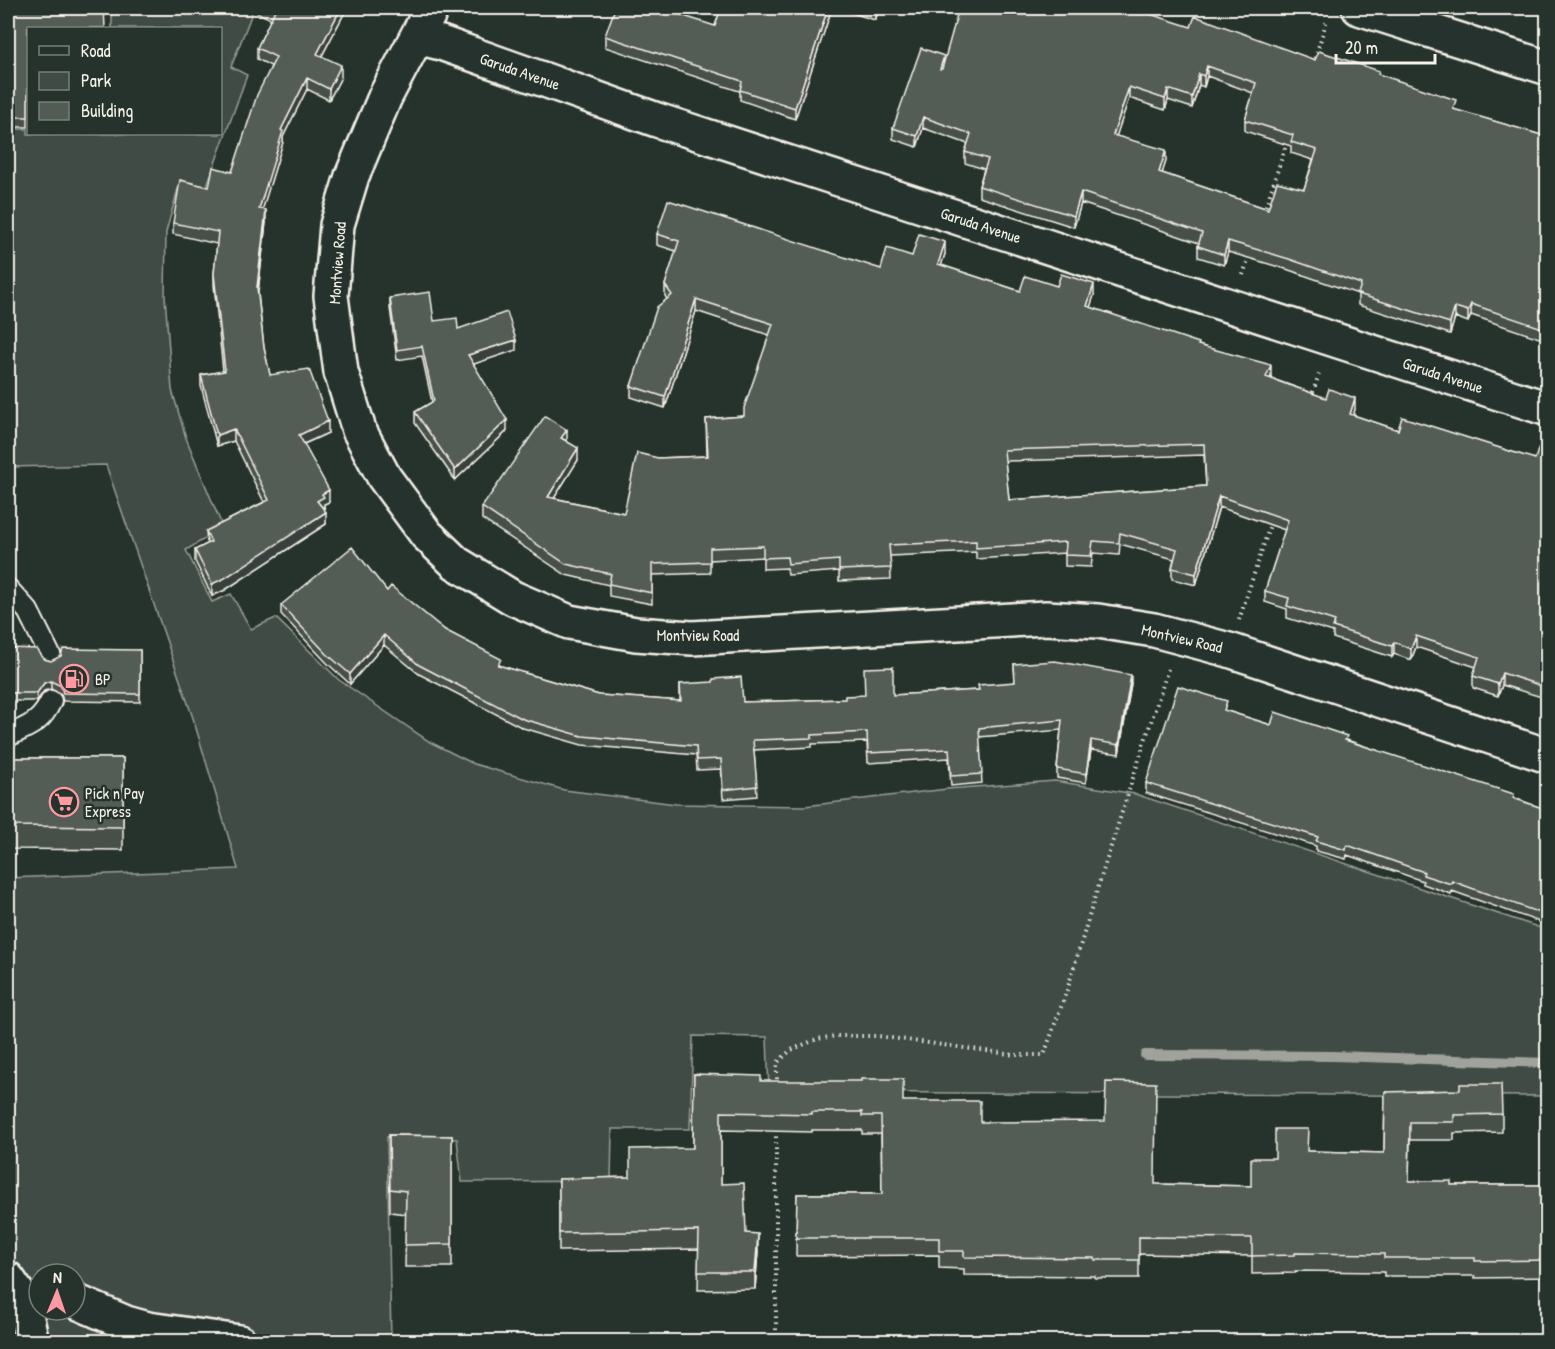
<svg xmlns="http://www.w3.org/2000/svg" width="1555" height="1349" font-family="'Patrick Hand',sans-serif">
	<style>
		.green { fill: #414b45; stroke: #9a9e96; stroke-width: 1.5; fill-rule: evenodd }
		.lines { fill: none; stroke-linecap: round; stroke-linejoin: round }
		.stream { stroke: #9fa39b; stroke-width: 10 }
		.lane-casing { stroke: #f4f1e8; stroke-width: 24 }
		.street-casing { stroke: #f4f1e8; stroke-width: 38 }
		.secondary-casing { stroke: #f4f1e8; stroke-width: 38 }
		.path { stroke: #f4f1e8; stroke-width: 4; stroke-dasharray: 1.5 4.5; stroke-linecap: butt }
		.lane { stroke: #26332d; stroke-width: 20 }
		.street { stroke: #26332d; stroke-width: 33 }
		.secondary { stroke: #26332d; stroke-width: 33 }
		.wall { fill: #474f49; stroke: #f4f1e8; stroke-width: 1.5; fill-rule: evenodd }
		.shaded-wall { fill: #39403c; stroke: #f4f1e8; stroke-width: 1.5 }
		.building { fill: #525c55; stroke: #f4f1e8; stroke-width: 1.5; fill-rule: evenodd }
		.labels { text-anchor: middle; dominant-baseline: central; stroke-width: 5; stroke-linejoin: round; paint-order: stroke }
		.street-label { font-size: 16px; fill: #f4f1e8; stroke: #26332d }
		.poi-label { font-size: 16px; fill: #f4f1e8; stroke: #26332d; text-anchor: start }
	</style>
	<rect width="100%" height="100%" fill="#26332d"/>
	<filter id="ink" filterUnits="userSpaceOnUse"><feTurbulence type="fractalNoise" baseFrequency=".0167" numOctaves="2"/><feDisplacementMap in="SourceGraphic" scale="12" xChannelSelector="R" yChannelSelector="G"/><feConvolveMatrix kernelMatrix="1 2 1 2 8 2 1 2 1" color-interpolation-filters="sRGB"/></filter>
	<g filter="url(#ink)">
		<path class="green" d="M 112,8 L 254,8 L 231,67 L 247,75 L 206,188 L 178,189 L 166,232 L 165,296 L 172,390 L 186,438 L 223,528 L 186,550 L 212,602 L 231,594 L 251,629 L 276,618 L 339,680 L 430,742 L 474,764 L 564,790 L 676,804 L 805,806 L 947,789 L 1055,781 L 1135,794 L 1547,930 L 1547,1096 C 1288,1093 1028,1095 769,1092 L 767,1037 L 693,1036 L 690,1129 L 612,1129 L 611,1181 L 462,1182 L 457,1139 L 387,1137 L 391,1341 L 8,1341 L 8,878 L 238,869 L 193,718 L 106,465 L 8,467 L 8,129 L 28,129 L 28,134 L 220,134 L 220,28 L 112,28 ZM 39,1274 L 75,1274 L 75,1310 L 39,1310 Z"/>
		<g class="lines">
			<path class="stream" d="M 1145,1055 L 1334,1056 L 1548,1063"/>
			<g class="lane-casing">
				<path id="lane" d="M 8,589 L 28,611 L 51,657
					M 8,736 C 29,726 41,723 51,701"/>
			</g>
			<g class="street-casing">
				<path id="street" d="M 432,8 L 385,97 L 352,176 L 337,225 L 331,296 L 341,372 L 359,430 L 384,477 L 426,534 L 456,563 L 513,598 L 569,622 L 636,634 L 692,638 L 1046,618 L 1098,621 L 1154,630 L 1229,650 L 1548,756
					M 1359,8 L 1548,68
					M 417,37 L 441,43 L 657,120 L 1548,409"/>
			</g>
			<g class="secondary-casing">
				<path id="secondary" d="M 8,1279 L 23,1301 L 32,1342
					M 75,1301 L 126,1323 L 148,1329 L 240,1342"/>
			</g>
			<path class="path" d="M 1313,64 L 1327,20
				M 1264,212 L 1288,139
				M 1243,275 L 1250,253
				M 1311,398 L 1320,371
				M 1239,620 L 1271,522
				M 777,1085 L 777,1063 L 791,1050 L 817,1039 L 836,1036 L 877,1036 L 1016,1055 L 1044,1055 L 1068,987 L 1096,893 L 1168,669
				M 776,1342 L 776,1129"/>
			<use href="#lane" class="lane"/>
			<use href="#street" class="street"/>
			<use href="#secondary" class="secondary"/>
		</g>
		<path class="wall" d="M 8,8 L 28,28 L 28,127 L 8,127 L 9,38 L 8,38 Z
			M 254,8 L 347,8 L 322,56 L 341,77 L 329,100 L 307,89 L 283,137 L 283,142 L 262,210 L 266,222 L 258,293 L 264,348 L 270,375 L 328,433 L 304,444 L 329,502 L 324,504 L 326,524 L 225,590 L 212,596 L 195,561 L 195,550 L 207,544 L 206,531 L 264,502 L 234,441 L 217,446 L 201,386 L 201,375 L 223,371 L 214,285 L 214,274 L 217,244 L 173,234 L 173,223 L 209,187 L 232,172 L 271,66 L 257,59 L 257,48 L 271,19 L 254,11 Z
			M 721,8 L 832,8 L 795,119 L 740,100 L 740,91 L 739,91 L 605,47 L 605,36 L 715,26 Z
			M 836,8 L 880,8 L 875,20 Z
			M 1520,8 L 1541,8 L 1539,13 Z
			M 1191,27 L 1315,60 L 1379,75 L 1456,110 L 1548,137 L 1548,341 L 1471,315 L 1468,322 L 1455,317 L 1450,334 L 1358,305 L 1358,294 L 1289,270 L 1228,252 L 1224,265 L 1198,257 L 1198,246 L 1199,243 L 1081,203 L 1074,227 L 979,197 L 979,186 L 984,169 L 965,163 L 965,152 L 968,144 L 923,128 L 917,147 L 893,139 L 893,128 L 944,60 ZM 1207,76 L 1253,93 L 1245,120 L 1245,131 L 1291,146 L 1291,153 L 1313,160 L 1304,189 L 1268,209 L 1162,173 L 1166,161 L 1116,136 L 1129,98 L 1165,110 L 1168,100 L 1192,108 L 1199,85 L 1204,87 Z
			M 657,234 L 881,269 L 912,256 L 945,254 L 941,265 L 1020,291 L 1057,286 L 1094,295 L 1090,307 L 1199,345 L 1271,376 L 1270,378 L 1355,409 L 1353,415 L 1398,430 L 1535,459 L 1548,450 L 1548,699 L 1502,685 L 1498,696 L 1473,688 L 1473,676 L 1476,667 L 1416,647 L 1411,660 L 1394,654 L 1392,657 L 1333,638 L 1333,632 L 1287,618 L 1287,609 L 1265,602 L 1265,591 L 1285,530 L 1219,507 L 1196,585 L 1172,579 L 1172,568 L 1174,559 L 1120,544 L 1119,555 L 1093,553 L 1091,567 L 1065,566 L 1065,553 L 976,559 L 976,552 L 890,556 L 891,579 L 839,581 L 839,571 L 788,575 L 787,568 L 763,569 L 763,557 L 710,560 L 710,573 L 652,575 L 652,604 L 609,596 L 609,585 L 566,575 L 482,519 L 482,507 L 567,441 L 578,460 L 554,498 L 624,513 L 658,458 L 707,456 L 706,419 L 744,416 L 769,335 L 696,311 L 665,408 L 631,397 L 631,386 L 667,299 L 665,296 L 665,285 L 676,251 L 657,245 ZM 1204,455 L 1206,486 L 1009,500 L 1005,461 Z
			M 390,298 L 434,321 L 516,350 L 473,364 L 507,431 L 455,480 L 415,423 L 415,412 L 432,402 L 422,356 L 397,360 L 390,308 Z
			M 387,591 L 445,630 L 501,666 L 599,695 L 680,701 L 680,684 L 743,702 L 845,699 L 893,695 L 978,690 L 1015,682 L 1014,664 L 1131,684 L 1119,754 L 1091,750 L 1086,783 L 1057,778 L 1057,769 L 1061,730 L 979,737 L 982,783 L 951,786 L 949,758 L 868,763 L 867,742 L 812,744 L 812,747 L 754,750 L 757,796 L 723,799 L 721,769 L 697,770 L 696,755 L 582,745 L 523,728 L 419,674 L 384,645 L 350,684 L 327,663 L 281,614 L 281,605 Z
			M 8,648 L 51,661 L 140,650 L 140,702 L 63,701 L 61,694 L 51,689 L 44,691 L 37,701 L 8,701 Z
			M 1227,711 L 1271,725 L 1347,740 L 1548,810 L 1548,925 L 1452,891 L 1451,894 L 1423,884 L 1423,881 L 1347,855 L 1346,859 L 1316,851 L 1316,846 L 1146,793 L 1146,783 Z
			M 8,758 L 123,758 L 123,850 L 8,849 Z
			M 694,1074 L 761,1081 L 903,1101 L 980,1122 L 1155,1184 L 1251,1186 L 1275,1158 L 1308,1151 L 1384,1153 L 1385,1092 L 1502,1114 L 1502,1132 L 1454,1133 L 1454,1140 L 1410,1140 L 1409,1181 L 1451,1185 L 1548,1185 L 1548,1277 L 1475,1278 L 1475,1276 L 1384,1276 L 1384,1272 L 1295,1271 L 1295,1273 L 1252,1274 L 1252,1256 L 1139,1254 L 1139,1278 L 1095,1278 L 1095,1276 L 964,1275 L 964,1269 L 939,1268 L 939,1255 L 796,1256 L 797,1194 L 882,1194 L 881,1134 L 862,1134 L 862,1130 L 812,1130 L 812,1132 L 721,1130 L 721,1184 L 746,1233 L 758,1252 L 755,1289 L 698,1290 L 699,1249 L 559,1251 L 559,1179 L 630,1177 L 693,1148 Z
			M 389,1135 L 452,1136 L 452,1267 L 405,1267 L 406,1214 L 390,1212 Z"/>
		<path class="shaded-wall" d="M 341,8 L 347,8 L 317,65 L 317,54 Z
			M 828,8 L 832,8 L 795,119 L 795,108 Z
			M 876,8 L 880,8 L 875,20 L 875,9 Z
			M 341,65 L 341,77 L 329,100 L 329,89 Z
			M 1207,66 L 1207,76 L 1204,87 L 1204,76 Z
			M 1199,74 L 1199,85 L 1192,108 L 1192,97 Z
			M 307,78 L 307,89 L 283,137 L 283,142 L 259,221 L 259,209 L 281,130 Z
			M 1129,87 L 1129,98 L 1113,146 L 1113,135 Z
			M 1168,89 L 1168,100 L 1165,110 L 1165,99 Z
			M 923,117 L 923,128 L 917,147 L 917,136 Z
			M 1166,150 L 1166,161 L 1159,183 L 1159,172 Z
			M 1081,192 L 1081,203 L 1074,227 L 1074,216 Z
			M 266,210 L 266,222 L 257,299 L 257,287 Z
			M 1228,241 L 1228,252 L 1224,265 L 1224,255 Z
			M 945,242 L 945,254 L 938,275 L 938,264 Z
			M 1094,284 L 1094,295 L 1087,317 L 1087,306 Z
			M 696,299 L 696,311 L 665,408 L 665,397 Z
			M 1471,304 L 1471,315 L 1468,322 L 1468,311 Z
			M 1455,307 L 1455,317 L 1450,334 L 1450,323 Z
			M 516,340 L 516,350 L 468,366 L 468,355 Z
			M 1271,365 L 1271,376 L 1266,388 L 1266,377 Z
			M 1355,398 L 1355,409 L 1350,426 L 1350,414 Z
			M 507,420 L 507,431 L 455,480 L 455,470 Z
			M 328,421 L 328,433 L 299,446 L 299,435 Z
			M 234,429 L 234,441 L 217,446 L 217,435 Z
			M 567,430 L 567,441 L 561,438 Z
			M 578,448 L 578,460 L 548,508 L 548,497 Z
			M 329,490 L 329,502 L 324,504 L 324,509 L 317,501 L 322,494 Z
			M 1219,496 L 1219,507 L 1196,585 L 1196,574 Z
			M 326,512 L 326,524 L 225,590 L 212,596 L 212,584 Z
			M 384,635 L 384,645 L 350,684 L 350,674 Z
			M 1416,636 L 1416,647 L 1411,660 L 1411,649 Z
			M 1394,642 L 1394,654 L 1392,657 L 1392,646 Z
			M 1502,673 L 1502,685 L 1498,696 L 1498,684 Z
			M 1131,675 L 1131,684 L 1119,754 L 1119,745 Z
			M 51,681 L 51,689 L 44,691 L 37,701 L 37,693 L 44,683 Z
			M 1091,740 L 1091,750 L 1086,783 L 1086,774 Z
			M 758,1234 L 758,1252 L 755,1289 L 755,1272 Z"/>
		<path class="building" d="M 8,8 L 104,8 L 105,28 L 28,28 L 28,117 L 8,117 L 9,28 L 8,28 Z
			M 270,8 L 341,8 L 317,54 L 341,65 L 329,89 L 307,78 L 281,130 L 283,131 L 259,209 L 266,210 L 257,287 L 264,348 L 270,375 L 309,369 L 328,421 L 299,435 L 329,490 L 322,494 L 324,497 L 317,501 L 326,512 L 225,578 L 212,584 L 195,550 L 211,542 L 206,531 L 269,500 L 234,429 L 217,435 L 201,375 L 225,371 L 214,274 L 218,232 L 173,223 L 180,180 L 209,187 L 213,167 L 232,172 L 257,95 L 276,57 L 257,48 L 275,10 Z
			M 615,8 L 659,8 L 715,26 L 721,8 L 828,8 L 795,108 L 740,90 L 742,82 L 739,80 L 605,36 Z
			M 959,8 L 1131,8 L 1191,27 L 1195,16 L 1315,60 L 1319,51 L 1379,71 L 1378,74 L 1456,100 L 1453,109 L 1548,137 L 1548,330 L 1471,304 L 1468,311 L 1455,307 L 1450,323 L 1358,294 L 1361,284 L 1289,259 L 1228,241 L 1224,255 L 1198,246 L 1202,233 L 1081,192 L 1074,216 L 979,186 L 988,159 L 965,152 L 971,134 L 923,117 L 917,136 L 893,128 L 921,48 L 944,56 L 940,69 L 942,69 ZM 1207,66 L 1256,83 L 1245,120 L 1293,135 L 1291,142 L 1317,150 L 1304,189 L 1277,182 L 1268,209 L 1159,172 L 1166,150 L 1113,135 L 1129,87 L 1165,99 L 1168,89 L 1192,97 L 1199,74 L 1204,76 Z
			M 668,200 L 881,269 L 887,248 L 912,256 L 919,234 L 945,242 L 938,264 L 1020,291 L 1025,276 L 1057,286 L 1061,274 L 1094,284 L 1087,306 L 1199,343 L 1198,345 L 1271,365 L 1266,377 L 1326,398 L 1329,389 L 1355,398 L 1350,414 L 1398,430 L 1402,417 L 1535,459 L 1539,447 L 1548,450 L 1548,688 L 1502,673 L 1498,684 L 1473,676 L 1479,657 L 1416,636 L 1411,649 L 1394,642 L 1392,646 L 1333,627 L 1335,621 L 1287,606 L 1289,598 L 1265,591 L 1288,520 L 1219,496 L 1196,574 L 1172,568 L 1177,549 L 1120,533 L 1119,543 L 1093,541 L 1091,556 L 1065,555 L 1066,542 L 976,548 L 976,541 L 889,545 L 891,568 L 839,570 L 839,560 L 788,564 L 787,557 L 763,558 L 763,546 L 710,548 L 710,562 L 652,564 L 652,593 L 609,584 L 611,574 L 566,564 L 482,507 L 545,416 L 567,430 L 561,438 L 578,448 L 548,497 L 624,513 L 637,453 L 658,458 L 708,456 L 706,419 L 744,416 L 744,408 L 773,324 L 696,299 L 665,397 L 631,386 L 657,307 L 672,295 L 665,285 L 679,241 L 657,234 ZM 1204,444 L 1206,486 L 1009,500 L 1004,450 Z
			M 430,292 L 434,321 L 457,318 L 458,329 L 507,312 L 516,340 L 468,355 L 507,420 L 455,470 L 415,412 L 434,401 L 422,346 L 397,350 L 390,298 Z
			M 352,547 L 387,591 L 391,586 L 445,630 L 501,659 L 498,665 L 599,695 L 681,701 L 680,684 L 713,682 L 713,679 L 741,677 L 743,702 L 845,699 L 845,696 L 865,695 L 864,668 L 893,667 L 893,695 L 979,690 L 978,685 L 1015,682 L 1014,664 L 1055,661 L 1131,675 L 1119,745 L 1091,740 L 1086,774 L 1057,769 L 1062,720 L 979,728 L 982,774 L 951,776 L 949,749 L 868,753 L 867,732 L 812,735 L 812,738 L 753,740 L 757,786 L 723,790 L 721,759 L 697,760 L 696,746 L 582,736 L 523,719 L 419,665 L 384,635 L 350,674 L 327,654 L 281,605 Z
			M 8,648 L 37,649 L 44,659 L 51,661 L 61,656 L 63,649 L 140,650 L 140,694 L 63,693 L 61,686 L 51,681 L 44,683 L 37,693 L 8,693 Z
			M 1178,686 L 1227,701 L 1224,710 L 1271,725 L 1275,712 L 1347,736 L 1345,740 L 1514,794 L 1513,798 L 1548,810 L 1548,916 L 1452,881 L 1451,884 L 1423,875 L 1424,872 L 1347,845 L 1346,850 L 1316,841 L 1318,837 L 1146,783 Z
			M 8,758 L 123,758 L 123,827 L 8,826 Z
			M 694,1074 L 761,1076 L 761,1081 L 861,1081 L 861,1079 L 903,1079 L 903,1101 L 980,1101 L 980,1122 L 1105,1121 L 1106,1082 L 1156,1083 L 1155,1184 L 1251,1186 L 1251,1158 L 1275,1158 L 1275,1129 L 1308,1129 L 1307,1151 L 1384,1153 L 1385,1092 L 1460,1090 L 1460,1084 L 1501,1084 L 1502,1114 L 1454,1115 L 1454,1122 L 1410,1122 L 1409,1181 L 1451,1181 L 1451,1185 L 1548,1185 L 1548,1260 L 1475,1261 L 1475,1258 L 1384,1258 L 1384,1254 L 1295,1253 L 1295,1255 L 1252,1256 L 1252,1238 L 1139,1237 L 1139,1260 L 1095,1260 L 1095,1258 L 964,1257 L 964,1251 L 939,1251 L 939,1238 L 796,1238 L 797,1194 L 882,1194 L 881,1116 L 862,1116 L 862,1112 L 812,1112 L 812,1114 L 721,1112 L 721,1184 L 744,1183 L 746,1233 L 758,1234 L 755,1272 L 698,1272 L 699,1231 L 559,1233 L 559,1179 L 630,1177 L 630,1149 L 693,1148 Z
			M 389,1135 L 452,1136 L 452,1244 L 405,1245 L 406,1191 L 390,1189 Z"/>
	</g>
	<defs>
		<g id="fuel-ring" transform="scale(1.5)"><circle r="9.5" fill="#26332d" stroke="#ff9aa2" stroke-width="1.5"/><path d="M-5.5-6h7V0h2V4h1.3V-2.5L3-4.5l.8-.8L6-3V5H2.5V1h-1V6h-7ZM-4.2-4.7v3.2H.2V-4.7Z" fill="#ff9aa2"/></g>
		<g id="supermarket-ring" transform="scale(1.5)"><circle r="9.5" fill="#26332d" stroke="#ff9aa2" stroke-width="1.5"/><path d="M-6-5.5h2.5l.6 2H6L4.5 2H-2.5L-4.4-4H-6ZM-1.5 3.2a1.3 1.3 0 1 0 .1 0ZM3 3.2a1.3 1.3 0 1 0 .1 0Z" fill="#ff9aa2"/></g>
	</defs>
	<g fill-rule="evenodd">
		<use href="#fuel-ring" x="74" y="679"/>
		<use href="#supermarket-ring" x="64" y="802"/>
	</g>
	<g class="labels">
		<g class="street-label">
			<text transform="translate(520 71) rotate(19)">Garuda Avenue</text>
			<text transform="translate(981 225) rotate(18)">Garuda Avenue</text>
			<text transform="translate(337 263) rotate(-86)">Montview Road</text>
			<text transform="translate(1443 375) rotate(18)">Garuda Avenue</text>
			<text x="698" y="635">Montview Road</text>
			<text transform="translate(1182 638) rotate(13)">Montview Road</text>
		</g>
		<g class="poi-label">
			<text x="95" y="679">BP</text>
			<text x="85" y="793">Pick n Pay<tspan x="85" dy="18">Express</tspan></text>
		</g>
	</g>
	<rect width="1555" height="1349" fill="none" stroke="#26332d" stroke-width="30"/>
	<rect x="15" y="15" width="1525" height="1319" fill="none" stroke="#f4f1e8" stroke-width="2" filter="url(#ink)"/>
	<rect x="27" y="27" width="195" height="108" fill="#26332d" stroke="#787f78" stroke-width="1.5"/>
	<rect x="39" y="46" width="30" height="9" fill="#26332d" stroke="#787f78" stroke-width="1.5"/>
	<text x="81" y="57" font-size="18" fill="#f4f1e8">Road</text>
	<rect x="39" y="72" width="30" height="18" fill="#414b45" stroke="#787f78" stroke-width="1.5"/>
	<text x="81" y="87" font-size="18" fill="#f4f1e8">Park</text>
	<rect x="39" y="102" width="30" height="18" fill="#525c55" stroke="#787f78" stroke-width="1.5"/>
	<text x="81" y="117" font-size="18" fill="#f4f1e8">Building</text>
	<g transform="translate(57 1292) rotate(2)"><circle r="28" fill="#26332d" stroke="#787f78" stroke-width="1.5"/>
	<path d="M0-4.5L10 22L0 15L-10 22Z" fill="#ff9aa2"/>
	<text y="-9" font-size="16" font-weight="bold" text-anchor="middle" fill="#f4f1e8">N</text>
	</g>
	<path d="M1336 54v9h99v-9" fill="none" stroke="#f4f1e8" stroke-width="3"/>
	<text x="1345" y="54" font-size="18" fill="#f4f1e8" stroke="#26332d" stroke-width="4.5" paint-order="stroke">20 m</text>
</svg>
